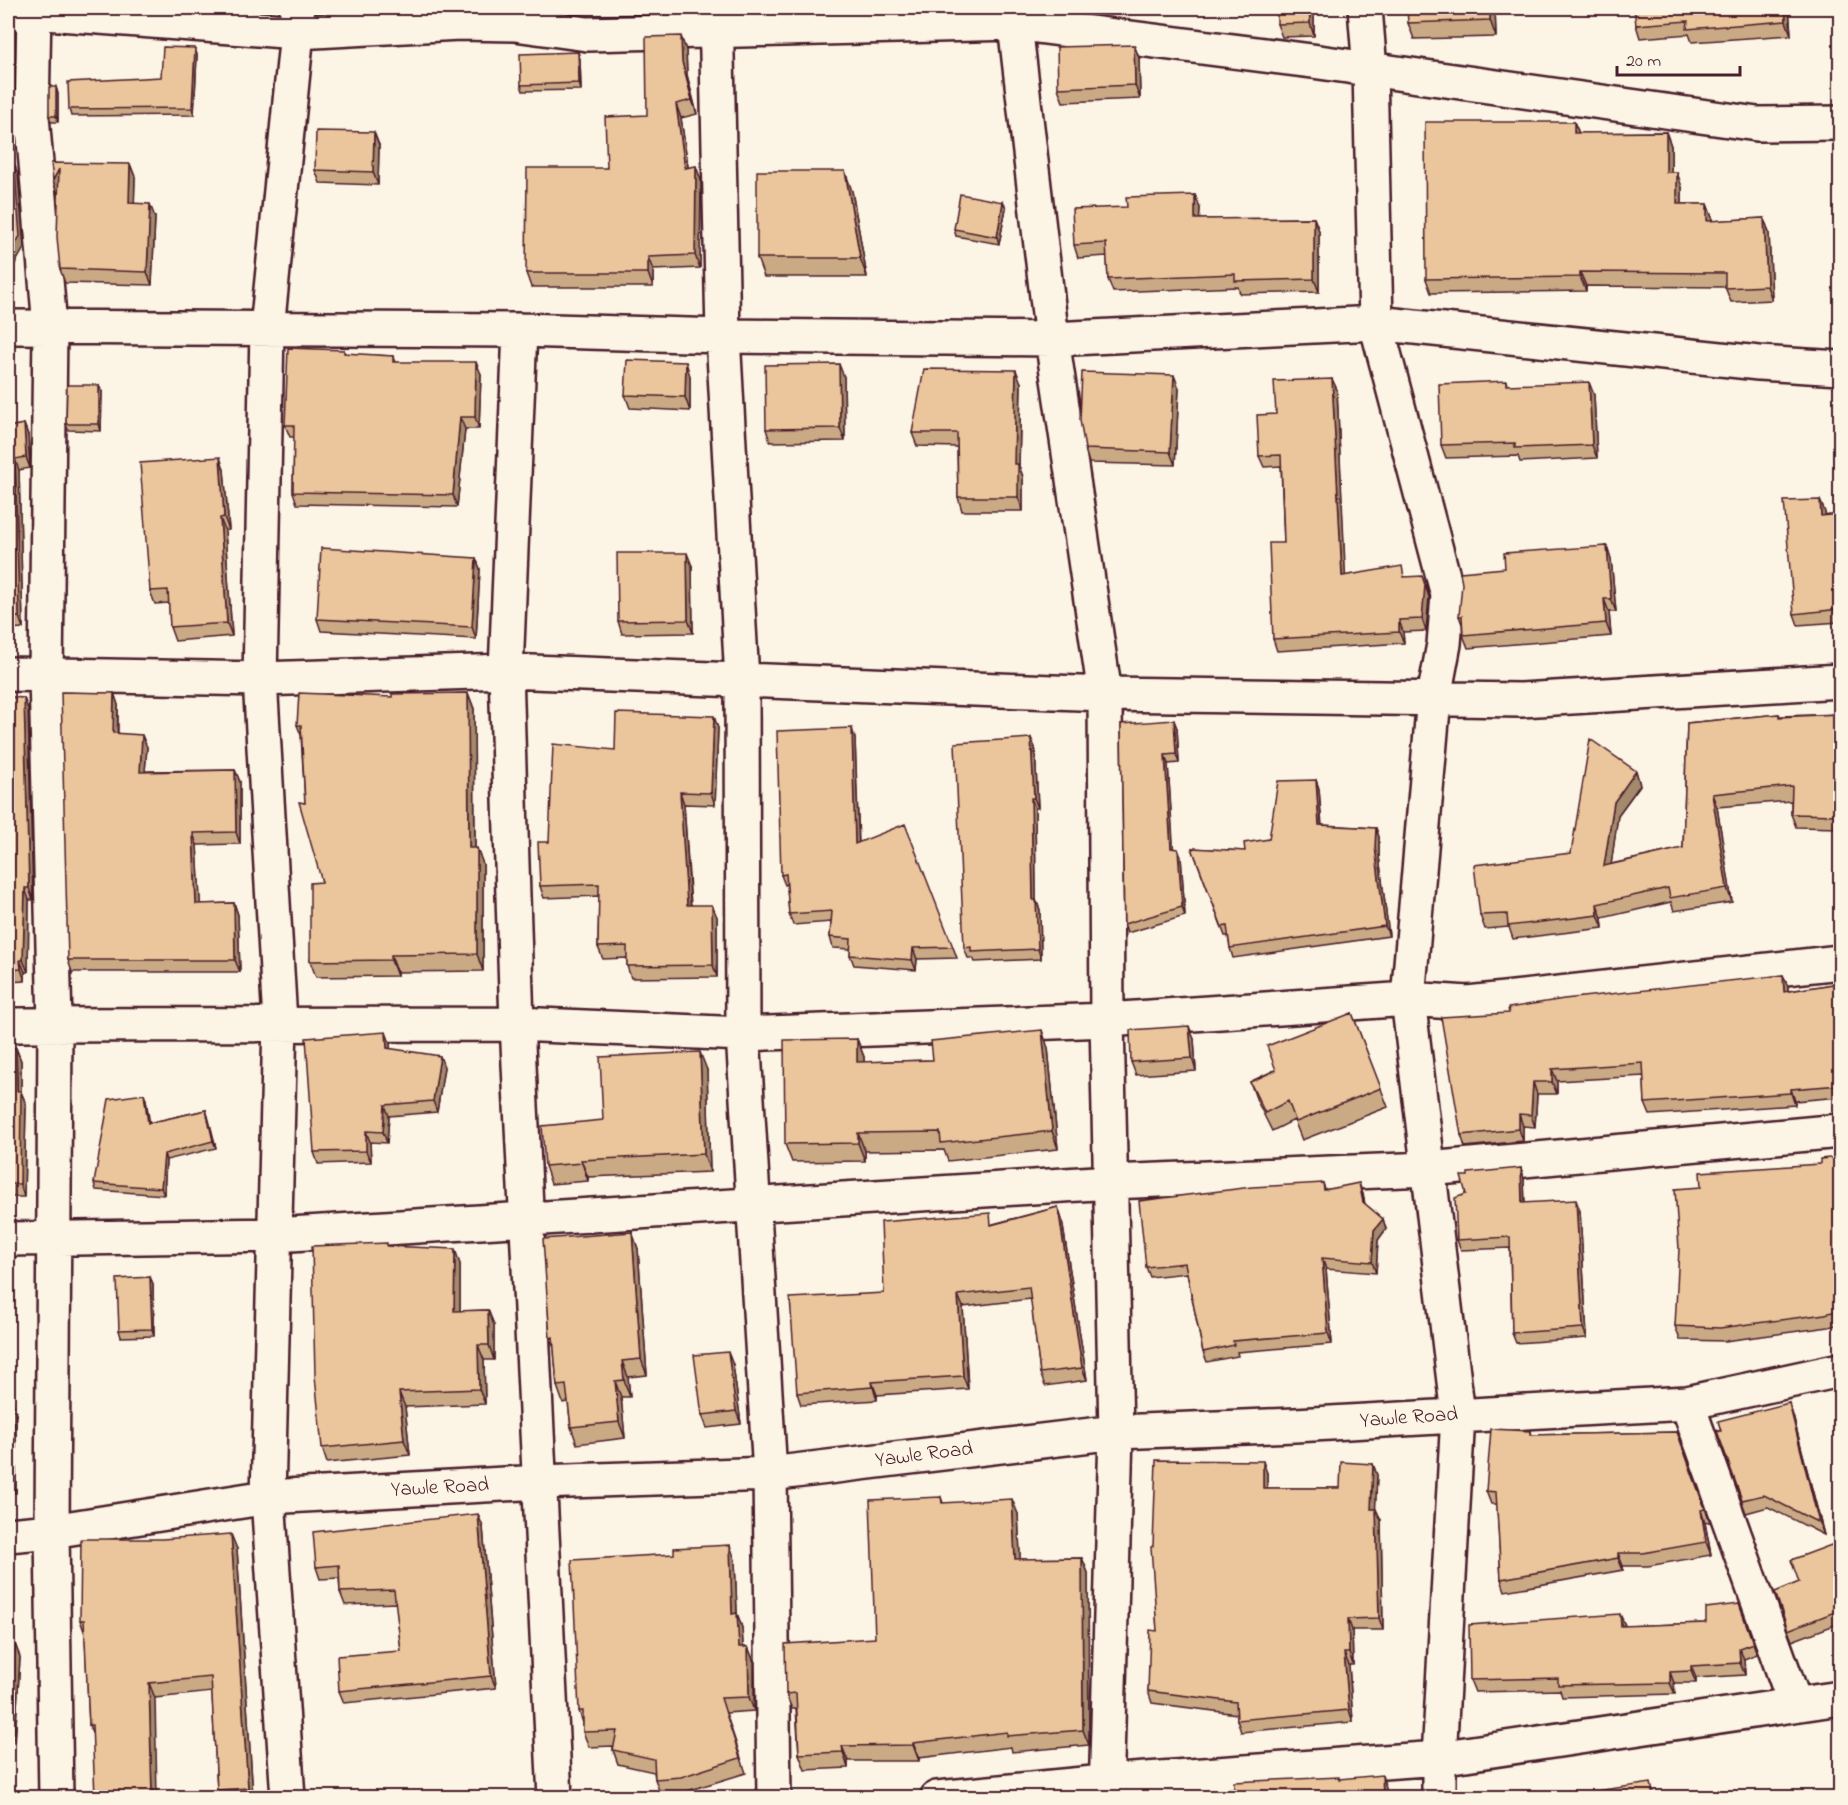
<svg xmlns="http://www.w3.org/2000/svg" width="1848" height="1805" font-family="'Indie Flower',sans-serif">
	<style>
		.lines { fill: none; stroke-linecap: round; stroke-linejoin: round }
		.minor-casing { stroke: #4a1f2b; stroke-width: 38 }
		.minor { stroke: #fcf5e5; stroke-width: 33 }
		.wall { fill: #caa985; stroke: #4a1f2b; stroke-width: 1.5 }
		.shaded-wall { fill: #a48a6c; stroke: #4a1f2b; stroke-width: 1.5 }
		.building { fill: #ebc59b; stroke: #4a1f2b; stroke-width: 1.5 }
		.labels { text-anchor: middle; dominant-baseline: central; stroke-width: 4.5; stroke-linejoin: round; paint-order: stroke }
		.street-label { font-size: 21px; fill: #4a1f2b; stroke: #fcf5e5 }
	</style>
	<rect width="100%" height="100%" fill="#fcf5e5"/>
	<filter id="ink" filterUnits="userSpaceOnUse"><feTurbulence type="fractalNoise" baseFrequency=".0167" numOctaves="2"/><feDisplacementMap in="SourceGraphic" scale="12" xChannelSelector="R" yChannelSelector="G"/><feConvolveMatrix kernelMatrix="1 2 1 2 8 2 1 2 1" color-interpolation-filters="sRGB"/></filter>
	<g filter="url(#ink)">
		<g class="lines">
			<g class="minor-casing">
				<path id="minor" d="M 34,8 L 32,116 L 50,327 L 46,676 L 55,1024 L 52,1531 L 56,1798
					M 716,8 L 723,336 L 742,680 L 743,1034 L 770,1474 L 774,1798
					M 1013,8 L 1052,339 L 1105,694 L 1107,1020 L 1116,1432 L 1106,1798
					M 1365,8 L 1370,70 L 1376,323 L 1448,595 L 1444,644 L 1434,697 L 1408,999 L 1458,1415 L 1439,1758 L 1439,1798
					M 8,13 L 33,12 L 297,32 L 459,23 L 515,24 L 587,34 L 1013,23 L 1312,61 L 1757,124 L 1840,123
					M 8,327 L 520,330 L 723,336 L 1052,339 L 1376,323 L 1759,363 L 1840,368
					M 520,330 L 506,671 L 517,1024 L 555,1798
					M 8,674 L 260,679 L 506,671 L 1105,694 L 1521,700 L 1840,681
					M 8,1025 L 517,1024 L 743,1034 L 1107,1020 L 1408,999 L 1468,1003 L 1840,962
					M 8,1239 L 275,1235 L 1111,1182 L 1428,1169 L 1840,1131
					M 1687,1403 L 1795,1704
					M 8,1535 L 52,1531 L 268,1497 L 540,1482 L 770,1474 L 1116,1432 L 1295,1425 L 1687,1403 L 1840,1370
					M 288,1798 L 268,1497 L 280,1022 L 260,679 L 267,329 L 297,32 L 297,8
					M 937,1798 L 1104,1782 L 1439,1758 L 1840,1698"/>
			</g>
			<use href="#minor" class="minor"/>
		</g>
		<path class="wall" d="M 1314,8 L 1314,36 L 1282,37 L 1277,24 Z
			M 1495,8 L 1496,37 L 1414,39 L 1408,23 Z
			M 1789,8 L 1791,35 L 1692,42 L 1689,34 L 1640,38 L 1636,25 Z
			M 1134,45 L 1139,58 L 1140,99 L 1063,102 L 1058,88 Z
			M 686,50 L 687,75 L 697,114 L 681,118 L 688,167 L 701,180 L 700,268 L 653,270 L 653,287 L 531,287 L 526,273 L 647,115 Z
			M 578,52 L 580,59 L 581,90 L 523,91 L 521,85 Z
			M 197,55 L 194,115 L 71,116 L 69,109 L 161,77 Z
			M 56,87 L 58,94 L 58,122 L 51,122 L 49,116 Z
			M 1574,122 L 1579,133 L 1666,132 L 1671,146 L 1671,172 L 1682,187 L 1682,204 L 1707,204 L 1712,218 L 1712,221 L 1764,218 L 1769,233 L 1772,300 L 1731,302 L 1725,287 L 1586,286 L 1586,291 L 1431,293 L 1426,279 Z
			M 379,145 L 378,185 L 320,183 L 315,170 Z
			M 130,164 L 135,177 L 134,203 L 155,217 L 152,285 L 65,283 L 60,269 L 58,191 L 57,193 L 53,180 Z
			M 852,191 L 867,277 L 764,277 L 757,258 Z
			M 1195,195 L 1200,208 L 1199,219 L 1314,218 L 1319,231 L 1319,292 L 1240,294 L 1238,287 L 1113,292 L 1108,279 L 1107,256 L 1078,258 L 1074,245 L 1127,207 Z
			M 1003,202 L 1006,208 L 999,244 L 956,236 L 954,229 Z
			M 344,350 L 345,354 L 393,356 L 395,362 L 481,374 L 479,429 L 465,429 L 457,507 L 297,504 L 293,492 L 294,437 L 290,437 L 285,425 Z
			M 690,376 L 690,411 L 630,408 L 625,395 Z
			M 844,377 L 845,441 L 770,442 L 766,429 Z
			M 1332,379 L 1337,390 L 1345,576 L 1406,577 L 1427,587 L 1429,597 L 1426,631 L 1403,632 L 1404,643 L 1277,651 L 1273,639 L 1284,543 L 1281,466 L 1264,467 L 1259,456 L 1276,414 Z
			M 1507,381 L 1508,385 L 1594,395 L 1597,458 L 1520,462 L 1518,456 L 1446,458 L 1441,445 Z
			M 1021,383 L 1019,466 L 1023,477 L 1023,511 L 962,511 L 958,497 L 957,447 L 917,446 L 912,433 Z
			M 99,385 L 102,392 L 101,431 L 68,430 L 66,424 Z
			M 1179,388 L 1175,465 L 1089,463 L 1085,449 Z
			M 24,424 L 28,435 L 30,468 L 19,470 L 23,628 L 8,629 L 8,427 Z
			M 224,470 L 229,530 L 225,531 L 232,636 L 175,641 L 170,627 L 169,603 L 155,604 L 150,591 Z
			M 1825,512 L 1825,516 L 1840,514 L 1840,622 L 1798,625 L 1794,614 Z
			M 1607,546 L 1611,559 L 1616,612 L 1609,612 L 1611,636 L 1468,648 L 1463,635 L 1462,624 L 1459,616 L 1505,568 Z
			M 476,558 L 480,569 L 476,639 L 321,631 L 317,619 Z
			M 692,566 L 693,633 L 622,634 L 618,621 Z
			M 114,693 L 118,705 L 118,733 L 147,747 L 145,771 L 235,770 L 240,782 L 240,844 L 197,845 L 200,904 L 234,903 L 238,915 L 240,972 L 72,972 L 68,960 Z
			M 468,693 L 474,709 L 475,848 L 483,864 L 483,971 L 397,972 L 397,976 L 316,977 L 310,961 L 322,882 L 305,803 L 301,735 L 297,725 L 392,697 Z
			M 8,697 L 24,698 L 28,710 L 33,900 L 29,900 L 28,972 L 25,972 L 25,981 L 8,982 Z
			M 1779,714 L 1780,716 L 1840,714 L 1840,851 L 1839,828 L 1796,827 L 1791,814 L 1791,801 L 1717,807 L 1732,902 L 1674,911 L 1671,902 L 1602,918 L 1603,928 L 1513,939 L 1509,927 L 1485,929 L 1480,915 L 1571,853 L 1636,771 L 1640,785 L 1618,815 L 1611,864 L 1683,848 L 1687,723 Z
			M 1121,724 L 1177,728 L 1179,763 L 1168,764 L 1173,848 L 1181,857 L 1185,916 L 1127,933 L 1124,924 Z
			M 718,728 L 715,805 L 684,804 L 691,905 L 717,917 L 717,977 L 631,978 L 627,966 L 627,958 L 603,959 L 598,947 L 599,896 L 544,898 L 540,886 L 549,842 L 615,750 Z
			M 1031,738 L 1035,748 L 1038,808 L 1035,808 L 1036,900 L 1040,910 L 1041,959 L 975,962 L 973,958 L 968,958 L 964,948 Z
			M 855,739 L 859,843 L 953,947 L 957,958 L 917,959 L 916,970 L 854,965 L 850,955 L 851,949 L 833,948 L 830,937 L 831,922 L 793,925 L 789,914 L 787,885 L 785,885 L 781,875 Z
			M 1316,780 L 1319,789 L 1322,825 L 1376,828 L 1379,837 L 1379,856 L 1389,936 L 1233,958 L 1230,948 L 1228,936 L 1225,936 L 1192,848 L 1245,851 L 1269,839 Z
			M 1783,975 L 1788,987 L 1788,991 L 1840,983 L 1840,1097 L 1795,1101 L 1795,1105 L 1650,1115 L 1645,1103 L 1644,1076 L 1557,1081 L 1557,1094 L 1537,1094 L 1535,1127 L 1523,1126 L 1523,1141 L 1465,1147 L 1461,1135 L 1509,1013 Z
			M 1352,1013 L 1388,1107 L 1302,1140 L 1294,1120 L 1272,1131 L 1257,1101 L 1250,1082 L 1275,1070 Z
			M 857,1039 L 864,1057 L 864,1062 L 933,1060 L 1048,1048 L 1058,1149 L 948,1161 L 944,1150 L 865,1151 L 865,1161 L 792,1162 L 785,1144 Z
			M 1194,1039 L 1196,1071 L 1136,1075 L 1131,1062 Z
			M 390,1043 L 390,1049 L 444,1067 L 437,1112 L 389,1116 L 387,1143 L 370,1142 L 371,1162 L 318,1164 L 314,1152 Z
			M 8,1048 L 16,1048 L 21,1061 L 21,1092 L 26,1104 L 24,1197 L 8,1197 Z
			M 707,1070 L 710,1172 L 588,1177 L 588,1181 L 551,1184 L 545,1166 L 603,1120 Z
			M 146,1100 L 149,1123 L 206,1110 L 216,1148 L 166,1160 L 164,1195 L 96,1190 L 94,1183 Z
			M 1840,1157 L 1840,1324 L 1829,1327 L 1725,1341 L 1680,1340 L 1675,1326 L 1701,1187 L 1820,1164 Z
			M 1521,1168 L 1524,1179 L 1525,1203 L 1580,1211 L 1587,1338 L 1516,1343 L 1512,1333 L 1510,1248 L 1461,1250 L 1457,1240 L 1468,1176 Z
			M 1323,1183 L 1325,1189 L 1363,1194 L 1365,1204 L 1383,1219 L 1386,1229 L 1378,1240 L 1376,1273 L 1326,1269 L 1332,1344 L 1237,1352 L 1238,1356 L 1207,1362 L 1203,1352 L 1187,1273 L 1150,1277 L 1146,1267 Z
			M 1058,1207 L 1062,1220 L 1087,1380 L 1045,1386 L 1040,1373 L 1031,1299 L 963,1307 L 968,1389 L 877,1395 L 877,1400 L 801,1405 L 797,1393 L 884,1293 L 993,1224 Z
			M 632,1232 L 638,1249 L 647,1375 L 628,1377 L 630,1397 L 621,1397 L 625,1438 L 577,1444 L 571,1427 L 568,1402 L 563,1403 L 557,1386 L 554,1348 L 550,1338 Z
			M 389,1246 L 460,1264 L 460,1311 L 488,1310 L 494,1325 L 494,1360 L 484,1360 L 485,1404 L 405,1407 L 410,1455 L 327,1463 L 322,1448 Z
			M 150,1277 L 153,1284 L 154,1336 L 121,1337 L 119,1330 Z
			M 733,1365 L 741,1424 L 707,1428 L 702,1415 Z
			M 8,1401 L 16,1412 L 16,1493 L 8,1493 Z
			M 1789,1403 L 1793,1416 L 1824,1535 L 1768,1507 L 1746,1513 L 1717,1431 L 1721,1431 Z
			M 1530,1431 L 1531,1435 L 1677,1432 L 1710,1522 L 1705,1523 L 1711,1555 L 1648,1566 L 1623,1566 L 1623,1570 L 1505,1591 L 1501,1579 L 1497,1504 L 1491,1504 L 1486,1491 Z
			M 1373,1464 L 1377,1475 L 1375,1509 L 1381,1520 L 1383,1630 L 1352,1630 L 1353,1665 L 1349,1665 L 1353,1722 L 1241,1732 L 1237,1720 L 1237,1714 L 1152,1703 L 1148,1691 L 1157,1631 L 1153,1546 L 1267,1473 L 1267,1488 L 1340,1488 Z
			M 941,1497 L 943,1503 L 1018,1514 L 1020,1559 L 1082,1558 L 1088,1573 L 1089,1745 L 1012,1752 L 1011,1747 L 919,1758 L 919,1761 L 848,1761 L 848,1768 L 805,1770 L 799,1754 L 796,1709 L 792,1709 L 786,1694 L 875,1638 Z
			M 483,1527 L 496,1688 L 344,1703 L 339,1691 L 401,1651 L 396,1603 L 345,1605 L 340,1592 L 339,1578 L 320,1579 L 316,1567 Z
			M 237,1549 L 253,1797 L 220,1797 L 217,1790 L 212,1692 L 155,1698 L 92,1733 L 89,1725 L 85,1634 L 80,1620 Z
			M 735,1560 L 737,1613 L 742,1628 L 743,1647 L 748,1647 L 754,1662 L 754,1711 L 726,1713 L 746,1773 L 687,1791 L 660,1793 L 655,1779 L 654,1772 L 618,1764 L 613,1750 L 613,1746 L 589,1747 L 583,1732 L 583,1723 L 579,1711 Z
			M 1840,1563 L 1840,1623 L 1792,1641 L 1788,1630 L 1799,1582 Z
			M 1739,1604 L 1757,1654 L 1744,1659 L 1745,1675 L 1696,1678 L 1696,1683 L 1674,1683 L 1675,1694 L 1562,1697 L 1560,1690 L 1475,1692 L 1470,1680 L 1625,1626 L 1706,1623 Z
			M 8,1644 L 15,1644 L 20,1657 L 15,1742 L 8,1742 Z"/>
		<path class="shaded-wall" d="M 1309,8 L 1314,8 L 1314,36 L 1310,23 Z
			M 1490,8 L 1495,8 L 1496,37 L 1490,20 Z
			M 1785,8 L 1789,8 L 1791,35 L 1786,21 Z
			M 681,36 L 686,50 L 687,75 L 697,114 L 692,100 L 682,62 Z
			M 1134,45 L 1139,58 L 1140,99 L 1135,85 Z
			M 195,48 L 197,55 L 194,115 L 192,108 Z
			M 578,52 L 580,59 L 581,90 L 579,83 Z
			M 9,81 L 14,93 L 13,175 L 8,163 Z
			M 56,87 L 58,94 L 58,122 L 56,116 Z
			M 676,104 L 681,118 L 690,181 L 685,168 Z
			M 1574,122 L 1580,136 L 1574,133 Z
			M 374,132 L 379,145 L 378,185 L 373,172 Z
			M 1666,132 L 1671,146 L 1671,187 L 1666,172 Z
			M 14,163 L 18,175 L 24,248 L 8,276 L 8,257 Z
			M 130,164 L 135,177 L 134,216 L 129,203 Z
			M 696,166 L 701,180 L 700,268 L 695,255 Z
			M 59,169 L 64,183 L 57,193 L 53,180 Z
			M 845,171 L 852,191 L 867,277 L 860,258 Z
			M 1677,172 L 1682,187 L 1682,218 L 1677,204 Z
			M 1195,195 L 1200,208 L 1199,232 L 1195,219 Z
			M 1003,202 L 1006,208 L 999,244 L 997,237 Z
			M 150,204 L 155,217 L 152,285 L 147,272 Z
			M 1707,204 L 1712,218 L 1712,235 L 1707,221 Z
			M 1314,218 L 1319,231 L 1319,292 L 1314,279 Z
			M 1764,218 L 1769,233 L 1772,300 L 1767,286 Z
			M 648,257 L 653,270 L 653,287 L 648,273 Z
			M 1580,272 L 1586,286 L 1586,291 L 1580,277 Z
			M 476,362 L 481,374 L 479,429 L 475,417 Z
			M 686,362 L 690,376 L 690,411 L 685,397 Z
			M 839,364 L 844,377 L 845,441 L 840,428 Z
			M 1016,370 L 1021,383 L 1019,466 L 1023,477 L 1023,511 L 1018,497 L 1014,464 Z
			M 1174,375 L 1179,388 L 1175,465 L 1170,452 Z
			M 1332,379 L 1337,390 L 1346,588 L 1342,576 Z
			M 1589,382 L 1594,395 L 1597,458 L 1592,445 Z
			M 99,385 L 102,392 L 101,431 L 99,424 Z
			M 460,417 L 465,429 L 457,507 L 453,495 Z
			M 24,424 L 28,435 L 30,468 L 26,457 Z
			M 220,457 L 224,470 L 229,530 L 224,517 Z
			M 15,459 L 19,470 L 23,628 L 19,617 Z
			M 1820,500 L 1825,512 L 1825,528 L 1821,516 Z
			M 220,518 L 225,531 L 232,636 L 227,623 Z
			M 1607,546 L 1611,559 L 1616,612 L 1611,599 Z
			M 687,553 L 692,566 L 693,633 L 688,620 Z
			M 476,558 L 480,569 L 476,639 L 472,627 Z
			M 1422,576 L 1429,597 L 1426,631 L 1422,619 Z
			M 1604,599 L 1609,612 L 1611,636 L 1606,623 Z
			M 1399,620 L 1403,632 L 1404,643 L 1399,632 Z
			M 114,693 L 118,705 L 117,745 L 113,733 Z
			M 468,693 L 474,709 L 475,864 L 469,848 Z
			M 24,698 L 28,710 L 33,900 L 29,888 Z
			M 714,716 L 718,728 L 715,805 L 711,793 Z
			M 1174,720 L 1177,728 L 1179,763 L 1176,754 Z
			M 852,728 L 855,739 L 859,855 L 855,844 Z
			M 142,735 L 147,747 L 144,784 L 140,772 Z
			M 1031,738 L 1035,748 L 1038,808 L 1034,798 Z
			M 1165,755 L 1168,764 L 1174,857 L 1171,848 Z
			M 235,770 L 240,782 L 240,844 L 236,832 Z
			M 1636,771 L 1640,785 L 1618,815 L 1609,880 L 1604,866 L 1614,802 Z
			M 1316,780 L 1319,789 L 1322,835 L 1319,825 Z
			M 680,792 L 684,804 L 691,917 L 687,905 Z
			M 1712,794 L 1717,807 L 1732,902 L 1727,888 Z
			M 1031,798 L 1035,808 L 1036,900 L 1040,910 L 1041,959 L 1038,949 L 1033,900 Z
			M 1376,828 L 1379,837 L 1379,856 L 1389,936 L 1385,926 L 1375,847 Z
			M 193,833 L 197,845 L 201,916 L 196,904 Z
			M 477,848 L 483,864 L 483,971 L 477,954 Z
			M 1178,849 L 1181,857 L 1185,916 L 1182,907 Z
			M 25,888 L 29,900 L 28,972 L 23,960 Z
			M 234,903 L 238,915 L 240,972 L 235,960 Z
			M 1597,904 L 1602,918 L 1603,928 L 1598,915 Z
			M 712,905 L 717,917 L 717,977 L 713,965 Z
			M 913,948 L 917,959 L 916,970 L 912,960 Z
			M 391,955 L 397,972 L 397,976 L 391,960 Z
			M 20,960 L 25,972 L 25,981 L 21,969 Z
			M 1783,975 L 1788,987 L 1788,1004 L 1784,992 Z
			M 1189,1026 L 1194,1039 L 1196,1071 L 1192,1058 Z
			M 1042,1030 L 1048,1048 L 1058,1149 L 1052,1131 Z
			M 386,1032 L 390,1043 L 391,1059 L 387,1048 Z
			M 857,1039 L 864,1057 L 864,1080 L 857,1062 Z
			M 16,1048 L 21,1061 L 21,1092 L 26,1104 L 24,1197 L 20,1184 Z
			M 700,1052 L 707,1070 L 710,1172 L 704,1154 Z
			M 440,1056 L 444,1067 L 437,1112 L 433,1101 Z
			M 1552,1069 L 1557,1081 L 1557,1094 L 1552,1082 Z
			M 1533,1082 L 1537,1094 L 1535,1127 L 1531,1115 Z
			M 1791,1089 L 1795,1101 L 1795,1105 L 1791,1093 Z
			M 144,1094 L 146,1100 L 151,1130 L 148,1123 Z
			M 385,1105 L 389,1116 L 387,1143 L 383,1132 Z
			M 206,1110 L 208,1116 L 216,1148 L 213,1141 Z
			M 1519,1114 L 1523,1126 L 1523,1141 L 1519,1129 Z
			M 366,1131 L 370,1142 L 371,1162 L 366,1151 Z
			M 858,1133 L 865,1151 L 865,1161 L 858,1143 Z
			M 164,1154 L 166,1160 L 164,1195 L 161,1188 Z
			M 581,1160 L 588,1177 L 588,1181 Z
			M 1521,1168 L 1524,1179 L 1525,1213 L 1522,1203 Z
			M 1359,1183 L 1363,1194 L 1366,1213 L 1363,1202 Z
			M 1576,1200 L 1580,1211 L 1587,1338 L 1583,1328 Z
			M 1058,1207 L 1062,1220 L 1087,1380 L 1082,1368 Z
			M 1383,1219 L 1386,1229 L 1378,1240 L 1376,1273 L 1372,1262 L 1374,1230 Z
			M 632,1232 L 638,1249 L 647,1375 L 641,1359 Z
			M 455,1249 L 460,1264 L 460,1326 L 454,1311 Z
			M 1322,1258 L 1326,1269 L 1332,1344 L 1328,1333 Z
			M 150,1277 L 153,1284 L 154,1336 L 152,1329 Z
			M 958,1295 L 963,1307 L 968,1389 L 963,1376 Z
			M 488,1310 L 494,1325 L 494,1360 L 489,1345 Z
			M 478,1345 L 484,1360 L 485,1404 L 479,1389 Z
			M 728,1352 L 733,1365 L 741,1424 L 736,1411 Z
			M 622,1361 L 628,1377 L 630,1397 L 624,1380 Z
			M 615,1381 L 621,1397 L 625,1438 L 619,1422 Z
			M 872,1382 L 877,1395 L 877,1400 L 873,1387 Z
			M 399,1392 L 405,1407 L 410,1455 L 404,1440 Z
			M 12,1401 L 16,1412 L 16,1493 L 12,1482 Z
			M 1789,1403 L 1793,1416 L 1824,1535 L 1819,1523 Z
			M 1263,1461 L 1267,1473 L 1267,1500 L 1263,1488 Z
			M 1373,1464 L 1377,1475 L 1375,1521 L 1371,1509 Z
			M 1012,1499 L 1018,1514 L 1021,1574 L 1015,1559 Z
			M 1376,1509 L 1381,1520 L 1383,1630 L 1379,1618 Z
			M 1701,1510 L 1705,1523 L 1711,1555 L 1706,1542 Z
			M 478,1514 L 483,1527 L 496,1688 L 491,1676 Z
			M 231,1534 L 237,1549 L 253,1797 L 251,1797 L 248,1788 Z
			M 730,1545 L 735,1560 L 737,1613 L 742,1628 L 744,1662 L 739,1647 L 732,1614 Z
			M 1618,1553 L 1623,1566 L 1623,1570 L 1618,1558 Z
			M 1082,1558 L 1088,1573 L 1089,1745 L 1083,1730 Z
			M 1620,1614 L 1625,1625 L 1621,1626 Z
			M 1348,1619 L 1352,1630 L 1353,1665 L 1349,1653 Z
			M 15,1644 L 20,1657 L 15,1742 L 10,1729 Z
			M 748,1647 L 754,1662 L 754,1711 L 749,1697 Z
			M 1739,1648 L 1744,1659 L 1745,1675 L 1740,1663 Z
			M 1344,1653 L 1349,1665 L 1353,1722 L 1349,1710 Z
			M 1691,1666 L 1696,1678 L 1696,1683 L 1691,1671 Z
			M 1670,1672 L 1674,1683 L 1675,1694 L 1670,1683 Z
			M 149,1683 L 155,1698 L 157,1797 L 152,1797 Z
			M 913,1743 L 919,1758 L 919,1761 L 913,1745 Z
			M 842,1746 L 848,1761 L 848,1768 L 843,1752 Z
			M 1382,1775 L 1386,1788 L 1387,1797 L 1383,1797 Z"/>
		<path class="building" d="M 1277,8 L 1309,8 L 1310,23 L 1277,24 Z
			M 1407,8 L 1490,8 L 1490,20 L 1408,23 Z
			M 1634,8 L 1785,8 L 1786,21 L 1687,29 L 1688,21 L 1636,25 Z
			M 681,36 L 682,62 L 692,100 L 676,104 L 685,168 L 696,166 L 695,255 L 648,257 L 648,273 L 526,273 L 527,168 L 607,168 L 605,117 L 647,115 L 646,37 Z
			M 1134,45 L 1135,85 L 1058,88 L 1057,47 Z
			M 163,47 L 195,48 L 192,108 L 69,109 L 68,82 L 161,77 Z
			M 578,52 L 579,83 L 521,85 L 520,54 Z
			M 8,81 L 9,81 L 8,163 L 14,163 L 20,236 L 8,257 Z
			M 49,87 L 56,87 L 56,116 L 49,116 Z
			M 1425,122 L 1574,122 L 1574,133 L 1666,132 L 1666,172 L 1677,172 L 1677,204 L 1707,204 L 1707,221 L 1764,218 L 1767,286 L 1725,288 L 1725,273 L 1580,272 L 1580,277 L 1426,279 Z
			M 316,131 L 374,132 L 373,172 L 315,170 Z
			M 51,163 L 130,164 L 129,203 L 150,204 L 147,272 L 60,269 L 57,237 L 59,169 L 53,180 Z
			M 757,171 L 845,171 L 860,258 L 757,258 Z
			M 960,194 L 1003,202 L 997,237 L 954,229 Z
			M 1195,195 L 1195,219 L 1314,218 L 1314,279 L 1235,281 L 1235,274 L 1108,279 L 1106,243 L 1074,245 L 1072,209 L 1127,207 L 1126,197 Z
			M 288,348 L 344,350 L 344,353 L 393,356 L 393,362 L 476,362 L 475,417 L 460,417 L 453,495 L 293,492 L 294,425 L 285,425 Z
			M 627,360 L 686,362 L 685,397 L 625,395 Z
			M 839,364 L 840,428 L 766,429 L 765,365 Z
			M 924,369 L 1016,370 L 1014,464 L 1018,464 L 1018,497 L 958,497 L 957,433 L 912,433 Z
			M 1082,372 L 1174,375 L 1170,452 L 1085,449 L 1080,420 Z
			M 1332,379 L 1342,576 L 1402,566 L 1404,577 L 1422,576 L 1425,585 L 1422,619 L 1399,620 L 1399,632 L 1273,639 L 1269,543 L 1284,543 L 1281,455 L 1259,456 L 1257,415 L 1276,414 L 1274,381 Z
			M 1507,381 L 1507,385 L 1589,382 L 1592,445 L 1515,448 L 1515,443 L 1441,445 L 1439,384 Z
			M 67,385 L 99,385 L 99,424 L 66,424 Z
			M 24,424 L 26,457 L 15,459 L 19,617 L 8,617 L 8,427 Z
			M 220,457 L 224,517 L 220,518 L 227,623 L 170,627 L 168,590 L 150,591 L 140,463 Z
			M 1820,500 L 1821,516 L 1840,514 L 1840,609 L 1794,614 L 1784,501 Z
			M 1607,546 L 1611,599 L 1604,599 L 1606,623 L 1463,635 L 1462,616 L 1459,616 L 1462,584 L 1460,572 L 1505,568 L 1504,553 Z
			M 321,548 L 476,558 L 472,627 L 317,619 Z
			M 617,553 L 687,553 L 688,620 L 618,621 Z
			M 61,692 L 114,693 L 113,733 L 142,735 L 140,772 L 235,770 L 236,832 L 193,833 L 196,904 L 234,903 L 235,960 L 68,960 Z
			M 299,693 L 392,697 L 392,694 L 468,693 L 469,848 L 477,848 L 477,954 L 391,955 L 391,960 L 310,961 L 310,883 L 322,882 L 299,802 L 305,803 L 301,725 L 297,725 Z
			M 8,697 L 24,698 L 29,888 L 25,888 L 23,960 L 20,960 L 21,969 L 8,970 Z
			M 616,713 L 714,716 L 711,793 L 680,792 L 687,905 L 712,905 L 713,965 L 627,966 L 627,946 L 598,947 L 599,884 L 540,886 L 538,842 L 549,842 L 553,744 L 615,750 Z
			M 1779,714 L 1779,717 L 1840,714 L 1840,850 L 1838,815 L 1791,814 L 1792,786 L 1712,794 L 1727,888 L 1670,898 L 1668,888 L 1597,904 L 1598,915 L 1508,926 L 1507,914 L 1480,915 L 1474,865 L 1571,853 L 1590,739 L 1636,771 L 1614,802 L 1604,866 L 1683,848 L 1687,723 Z
			M 1174,720 L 1176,754 L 1165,755 L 1171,848 L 1178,849 L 1182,907 L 1124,924 L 1121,724 Z
			M 852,728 L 855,844 L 905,824 L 953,947 L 913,948 L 912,960 L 850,955 L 851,939 L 830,937 L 832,911 L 789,914 L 786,874 L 781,875 L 777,731 Z
			M 1031,738 L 1034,798 L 1031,798 L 1033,900 L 1036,900 L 1038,949 L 971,952 L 971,947 L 964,948 L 955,743 Z
			M 1316,780 L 1319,825 L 1376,828 L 1375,847 L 1385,926 L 1230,948 L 1227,926 L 1222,927 L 1192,848 L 1245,851 L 1244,843 L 1269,839 L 1278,781 Z
			M 1783,975 L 1784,992 L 1840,983 L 1840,1085 L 1791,1089 L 1791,1093 L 1645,1103 L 1643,1063 L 1552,1069 L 1552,1082 L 1533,1082 L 1531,1115 L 1519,1114 L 1519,1129 L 1461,1135 L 1441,1017 L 1509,1013 L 1508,1008 L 1564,999 Z
			M 1352,1013 L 1381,1088 L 1296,1122 L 1288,1101 L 1265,1113 L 1250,1082 L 1276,1070 L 1267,1046 Z
			M 1189,1026 L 1192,1058 L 1131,1062 L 1130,1030 Z
			M 1042,1030 L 1052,1131 L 941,1143 L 940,1132 L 858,1133 L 858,1143 L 785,1144 L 784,1040 L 857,1039 L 857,1062 L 933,1060 L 931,1041 Z
			M 386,1032 L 387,1048 L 440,1056 L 433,1101 L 385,1105 L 383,1132 L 366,1131 L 366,1151 L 314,1152 L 306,1038 Z
			M 8,1048 L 16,1048 L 17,1091 L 21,1091 L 20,1184 L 8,1184 Z
			M 700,1052 L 704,1154 L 581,1160 L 582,1163 L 545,1166 L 542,1126 L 603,1120 L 600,1057 Z
			M 144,1094 L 148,1123 L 206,1110 L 213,1141 L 164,1154 L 161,1188 L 94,1183 L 109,1099 Z
			M 1840,1157 L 1840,1310 L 1825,1314 L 1720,1328 L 1675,1326 L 1679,1249 L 1675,1189 L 1701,1187 L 1700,1172 L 1820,1164 L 1820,1159 Z
			M 1521,1168 L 1522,1203 L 1576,1200 L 1583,1328 L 1512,1333 L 1510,1237 L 1457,1240 L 1455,1198 L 1466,1194 L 1461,1176 L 1468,1176 L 1468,1173 Z
			M 1323,1183 L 1324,1190 L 1359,1183 L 1363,1202 L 1383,1219 L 1374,1230 L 1372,1262 L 1322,1258 L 1328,1333 L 1233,1341 L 1234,1345 L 1203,1352 L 1185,1263 L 1146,1267 L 1139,1201 L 1252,1187 Z
			M 1058,1207 L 1082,1368 L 1040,1373 L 1029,1287 L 958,1295 L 963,1376 L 872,1382 L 873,1387 L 797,1393 L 790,1298 L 884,1293 L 881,1222 L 990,1213 L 991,1225 Z
			M 632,1232 L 641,1359 L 622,1361 L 624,1380 L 615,1381 L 619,1422 L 571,1427 L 566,1385 L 557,1386 L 553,1337 L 550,1338 L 543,1239 Z
			M 387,1243 L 387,1246 L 455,1249 L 454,1311 L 488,1310 L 489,1345 L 478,1345 L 479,1389 L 399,1392 L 404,1440 L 322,1448 L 315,1376 L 312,1246 Z
			M 150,1277 L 152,1329 L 119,1330 L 117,1279 Z
			M 728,1352 L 736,1411 L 702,1415 L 694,1355 Z
			M 8,1401 L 12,1401 L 12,1482 L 8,1482 Z
			M 1789,1403 L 1819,1523 L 1764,1495 L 1742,1500 L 1717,1431 L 1721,1431 L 1718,1421 Z
			M 1491,1429 L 1530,1431 L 1530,1435 L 1677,1432 L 1705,1509 L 1701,1510 L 1706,1542 L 1643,1553 L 1618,1553 L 1618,1558 L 1501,1579 L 1496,1492 L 1486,1491 Z
			M 1156,1460 L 1263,1461 L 1263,1488 L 1340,1488 L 1341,1462 L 1373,1464 L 1371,1509 L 1376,1509 L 1379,1618 L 1348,1619 L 1349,1653 L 1344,1653 L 1349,1710 L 1237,1720 L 1236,1702 L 1148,1691 L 1150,1630 L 1157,1631 L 1151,1547 L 1153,1546 Z
			M 941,1497 L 942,1503 L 1012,1499 L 1015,1559 L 1082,1558 L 1083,1730 L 1007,1736 L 1007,1732 L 913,1743 L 913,1745 L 842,1746 L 843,1752 L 799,1754 L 796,1693 L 786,1694 L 785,1644 L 875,1638 L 870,1500 Z
			M 478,1514 L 491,1676 L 339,1691 L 337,1656 L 401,1651 L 394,1590 L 340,1592 L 339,1565 L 316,1567 L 313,1532 Z
			M 231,1534 L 248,1788 L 217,1790 L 211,1677 L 149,1683 L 152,1797 L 95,1797 L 92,1725 L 89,1725 L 84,1620 L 80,1620 L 81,1539 L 162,1539 Z
			M 1834,1544 L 1840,1563 L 1840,1610 L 1788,1630 L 1775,1592 L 1799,1582 L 1791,1560 Z
			M 730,1545 L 732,1614 L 737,1613 L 739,1647 L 748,1647 L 749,1697 L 721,1698 L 740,1758 L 681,1777 L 655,1779 L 654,1759 L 613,1750 L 617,1731 L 583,1732 L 583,1711 L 579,1711 L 572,1560 L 674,1554 L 674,1548 Z
			M 1739,1604 L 1753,1643 L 1739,1648 L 1740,1663 L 1691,1666 L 1691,1671 L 1670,1672 L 1670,1683 L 1558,1685 L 1558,1678 L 1470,1680 L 1469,1625 L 1620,1614 L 1621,1626 L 1706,1623 L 1706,1608 Z
			M 8,1644 L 15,1644 L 10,1729 L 8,1729 Z
			M 1382,1775 L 1383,1797 L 1140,1797 L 1140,1795 L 1234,1789 L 1234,1782 L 1339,1777 L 1339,1779 Z
			M 1651,1783 L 1654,1797 L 1554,1797 Z"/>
	</g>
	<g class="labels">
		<g class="street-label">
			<text transform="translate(1409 1418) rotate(-4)">Yawle Road</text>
			<text transform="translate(924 1455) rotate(-7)">Yawle Road</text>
			<text transform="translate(440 1488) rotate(-3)">Yawle Road</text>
		</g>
	</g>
	<rect width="1848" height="1805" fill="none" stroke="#fcf5e5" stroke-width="30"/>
	<rect x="15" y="15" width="1818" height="1775" fill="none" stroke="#4a1f2b" stroke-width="2" filter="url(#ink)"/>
	<path d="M1617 66v9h123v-9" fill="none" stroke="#4a1f2b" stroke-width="3"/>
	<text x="1626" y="66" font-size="18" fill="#4a1f2b" stroke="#fcf5e5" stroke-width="4.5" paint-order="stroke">20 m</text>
</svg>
